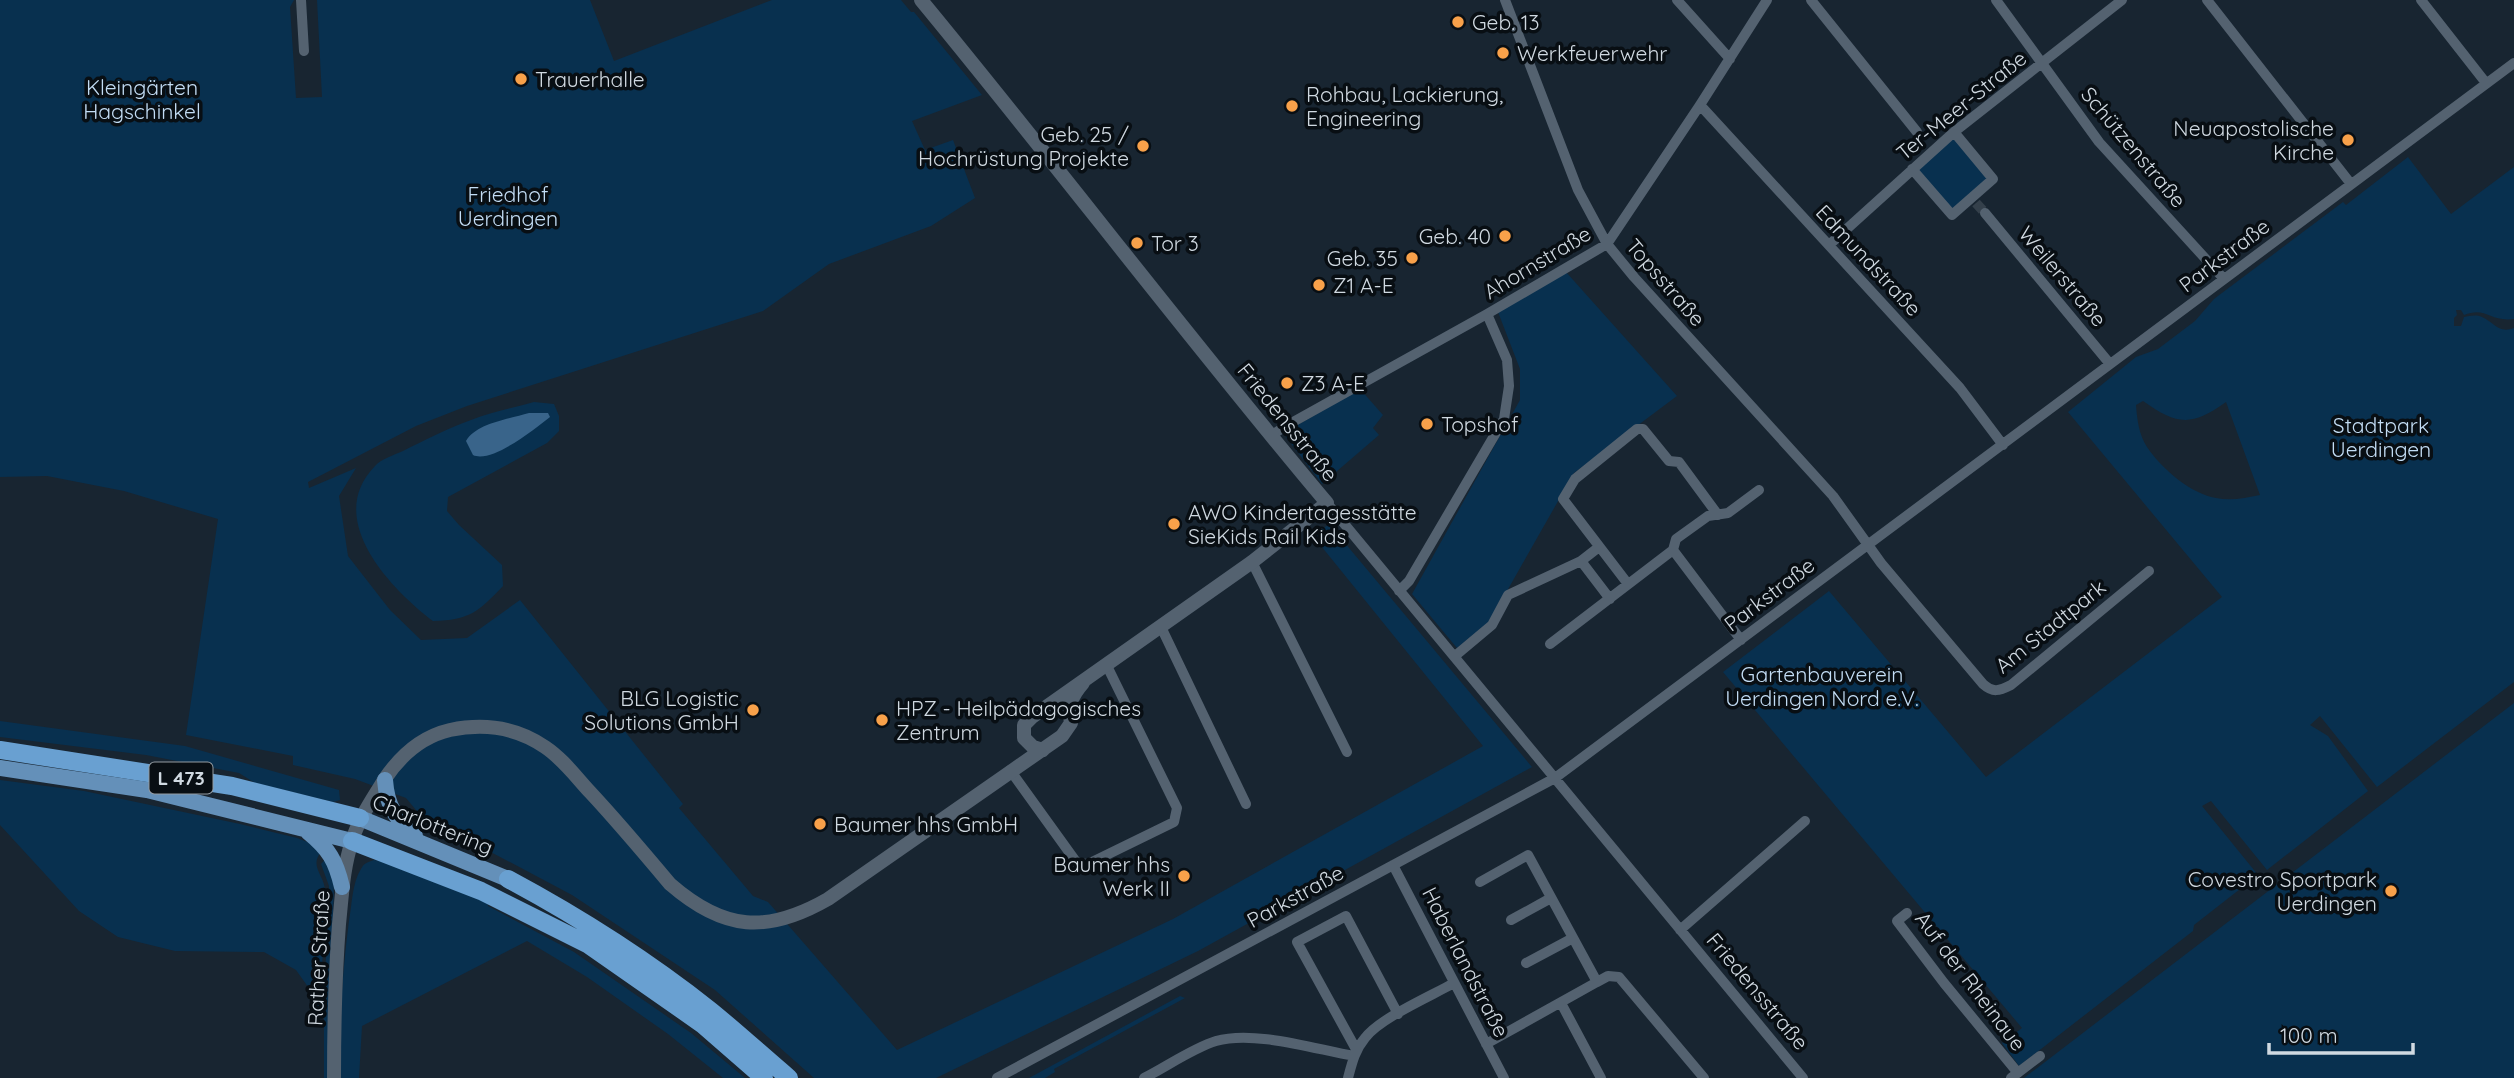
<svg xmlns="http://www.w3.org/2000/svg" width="2514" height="1078" font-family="Quicksand,sans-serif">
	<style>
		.green { fill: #08304f; fill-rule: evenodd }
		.water { fill: #39648a }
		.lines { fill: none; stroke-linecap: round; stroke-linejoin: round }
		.minor-tunnel { stroke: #34404b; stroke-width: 10; stroke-dasharray: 10 5; stroke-linecap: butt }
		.minor { stroke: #546270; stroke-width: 10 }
		.secondary { stroke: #546270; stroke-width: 14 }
		.primary { stroke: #6490b9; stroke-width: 16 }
		.trunk { stroke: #69a0d1; stroke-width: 18 }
		.poi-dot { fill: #f8a14a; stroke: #080e13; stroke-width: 2.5 }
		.labels { text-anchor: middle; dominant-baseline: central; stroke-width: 7; stroke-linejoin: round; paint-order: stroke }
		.shield { fill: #080e13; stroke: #949ca3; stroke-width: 2 }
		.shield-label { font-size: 19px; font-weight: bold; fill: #d0d9e1 }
		.poi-label { font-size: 21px; fill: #d0d9e1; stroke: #080e13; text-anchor: start }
		.park-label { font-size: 21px; fill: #c3ddf5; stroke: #080e13 }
		.street-label { font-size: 21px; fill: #d0d9e1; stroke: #080e13 }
	</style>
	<rect width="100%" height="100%" fill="#182531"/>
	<path class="green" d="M 0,0 L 294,0 L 290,7 L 296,98 L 322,97 L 317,0 L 590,0 L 614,61 L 772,0 L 901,0 L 911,12 L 914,12 L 982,95 L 912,121 L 925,150 L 953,140 L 975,198 L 931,226 L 829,264 L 763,311 L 467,406 L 416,426 L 308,482 L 309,488 L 356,468 L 339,496 L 348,556 L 390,610 L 421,640 L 467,638 L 520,600 L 683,804 L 679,808 L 753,896 L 768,902 L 897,1050 L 1173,919 L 1483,746 L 1313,536 L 1329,524 L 1532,767 L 1198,951 L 936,1078 L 814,1078 L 715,990 L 572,895 L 436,823 L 416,810 L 406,798 L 355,779 L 293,765 L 293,756 L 186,735 L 218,519 L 124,491 L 47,476 L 0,477 Z
		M 1954,138 L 1988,179 L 1951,210 L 1917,170 Z
		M 2408,157 L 2451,214 L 2514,167 L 2514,319 C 2489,322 2486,306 2464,315 L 2461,310 L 2456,310 L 2457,315 L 2454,318 L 2454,326 L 2461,326 L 2464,317 C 2470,316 2476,314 2482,317 C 2494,322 2498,334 2514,328 L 2514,682 L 2377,787 L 2320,716 L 2310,725 L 2328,736 L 2368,791 L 2267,870 L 2211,801 L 2202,806 L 2258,875 L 2194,925 L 2193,931 L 2019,1066 L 2002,1043 L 2022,1028 L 1723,672 L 1829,591 L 1986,777 L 2222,597 L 2068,412 L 2136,357 L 2158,349 L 2195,321 L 2214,299 L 2343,202 L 2346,205 ZM 2143,401 C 2177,425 2191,427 2226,402 L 2260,495 C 2245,498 2231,501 2216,498 C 2191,494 2161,468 2147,447 C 2139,435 2137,419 2136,405 Z
		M 1566,272 L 1677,396 L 1574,473 L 1490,621 L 1457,648 L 1412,594 L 1520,400 L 1520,369 L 1498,312 Z
		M 1360,389 L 1383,415 L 1373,428 L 1379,435 L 1322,484 L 1286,437 L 1287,431 Z
		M 534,402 L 554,404 L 559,416 L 559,431 L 547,443 L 448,497 L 447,511 L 459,525 L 502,565 L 503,586 C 478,612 470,620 433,621 C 391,589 323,519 375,466 C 381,459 394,455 403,451 C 425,440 448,428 471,420 C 491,412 513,408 534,402 Z
		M 2514,703 L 2514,1078 L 2024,1078 Z
		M 0,721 L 185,746 L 339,790 L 340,800 L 333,802 L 255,783 L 239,773 L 146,755 L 0,737 Z
		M 0,780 L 84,791 L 240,824 L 297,838 L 315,845 L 322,851 C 308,866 325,875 325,891 C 324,936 321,981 320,1025 L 316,998 L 296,970 L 264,952 L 175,951 L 118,937 L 79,911 L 0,825 Z
		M 327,857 L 334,881 L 329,1078 L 324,1078 L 324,1003 L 329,886 L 321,864 Z
		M 374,860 L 382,861 L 487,901 L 488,906 L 574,952 L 691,1033 L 745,1078 L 723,1078 L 668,1034 L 587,977 L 527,941 L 362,1026 L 359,1078 L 340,1078 C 339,1025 342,974 349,921 C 352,905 352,883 361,869 C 364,863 368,862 374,860 Z
		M 1180,996 L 1185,998 L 1054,1069 L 1055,1072 L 1045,1078 L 1029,1078 Z"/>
	<path class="water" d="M 529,413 L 548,413 L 550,417 C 535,429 491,464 473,455 L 466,441 C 476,423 509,419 529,413 Z"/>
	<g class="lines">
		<path class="minor-tunnel" d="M 1976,203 L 1985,213"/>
		<path class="minor" d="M 301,0 L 304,51
			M 1505,0 L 1578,190 L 1607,244 L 1634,277 L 1833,496 L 1881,563 L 1983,684 C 1993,693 1999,691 2011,685 L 2149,571
			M 1677,0 L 1730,59
			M 1811,0 L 1917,132
			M 1996,0 L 2099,142 L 2224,279
			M 2207,0 L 2351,184
			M 2421,0 L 2486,83
			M 1700,105 L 1960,388 L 2003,445
			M 1912,169 L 1952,215 L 1993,179 L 1954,132
			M 1985,213 L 2110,364
			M 1829,245 L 1954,132 L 2122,0
			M 1271,436 L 1284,427 L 1487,314 L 1607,244 L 1700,105 L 1767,0
			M 1327,503 L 1803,1078
			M 1673,550 L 1676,539 L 1708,516 L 1728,513 L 1759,490
			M 1581,561 L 1610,599
			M 1252,562 L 1347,752
			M 1628,584 L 1563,499 L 1575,479 L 1637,429 L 1643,429 L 1669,461 L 1679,462 L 1718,515
			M 1399,591 L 1409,581 L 1504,419 L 1509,386 L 1507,360 L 1487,314
			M 1161,627 L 1246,804
			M 1550,644 L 1673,550 L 1741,640
			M 1455,656 L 1492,625 L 1508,595 L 1581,561 L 1599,547
			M 1010,770 L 1077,863 L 1088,864 L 1174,822 L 1177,808 L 1107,666
			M 1393,865 L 1504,1078
			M 1480,882 L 1528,855 L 1597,982 L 1608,976 L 1619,977 L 1704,1078
			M 1907,913 L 1897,921 L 1944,983 L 2018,1073
			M 1511,920 L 1551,898
			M 1680,930 L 1805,821
			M 1526,963 L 1573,938
			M 1561,1003 L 1601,1078
			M 1486,1044 L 1597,982
			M 1357,1051 L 1297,942 L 1346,916 L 1398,1014
			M 997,1078 L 1555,778 L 2514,63
			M 1144,1078 C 1166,1067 1193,1048 1216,1041 C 1254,1030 1314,1049 1354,1056
			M 1348,1078 C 1352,1063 1355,1050 1365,1038 C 1380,1018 1431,996 1454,983
			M 2011,1078 L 2040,1056"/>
		<path class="secondary" d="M 921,0 C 1058,166 1188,338 1327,503 L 1252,562 L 1032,717 L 1024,725 L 1024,738 L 1033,747 L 1043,750
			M 334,1078 C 334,1026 335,976 339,924 C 342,896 343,868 352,841 C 359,818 372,800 384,780 C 400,756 420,737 450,730 C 484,723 516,727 545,747 C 563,759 576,777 590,792 C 618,822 644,853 670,884 C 724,931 767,934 828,899 L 1062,736 L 1071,723 C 1068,705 1071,697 1083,683"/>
		<path class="primary" d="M 0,768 L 147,790 L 352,841
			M 385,780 C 387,807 395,817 415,836
			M 360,818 L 508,879
			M 308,832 C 329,849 336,861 342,887"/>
		<path class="trunk" d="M 0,750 L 232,786 L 360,818
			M 352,841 L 481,891 L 589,945 L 702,1024 L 764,1078
			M 508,879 C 579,917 648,961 711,1011 C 738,1033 763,1056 789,1078"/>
	</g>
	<g class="poi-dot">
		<circle cx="1458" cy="22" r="7"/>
		<circle cx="1503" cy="53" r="7"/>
		<circle cx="521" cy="79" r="7"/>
		<circle cx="1292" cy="106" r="7"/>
		<circle cx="2348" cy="140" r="7"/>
		<circle cx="1143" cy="146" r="7"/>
		<circle cx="1505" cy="236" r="7"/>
		<circle cx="1137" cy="243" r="7"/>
		<circle cx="1412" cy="258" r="7"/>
		<circle cx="1319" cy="285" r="7"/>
		<circle cx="1287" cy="383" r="7"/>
		<circle cx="1427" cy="424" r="7"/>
		<circle cx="1174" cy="524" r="7"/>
		<circle cx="753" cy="710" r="7"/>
		<circle cx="882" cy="720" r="7"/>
		<circle cx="820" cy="824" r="7"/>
		<circle cx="1184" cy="876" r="7"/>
		<circle cx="2391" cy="891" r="7"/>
	</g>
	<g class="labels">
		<rect class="shield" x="149.5" y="762.5" width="63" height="31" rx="5"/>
		<g class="shield-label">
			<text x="181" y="778">L 473</text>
		</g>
		<g class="poi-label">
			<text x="1472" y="22">Geb. 13</text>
			<text x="1517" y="53">Werkfeuerwehr</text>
			<text x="535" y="79">Trauerhalle</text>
			<text x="1306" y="94">Rohbau, Lackierung,<tspan x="1306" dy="24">Engineering</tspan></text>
			<text x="2334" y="128" text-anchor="end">Neuapostolische<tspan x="2334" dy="24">Kirche</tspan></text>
			<text x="1129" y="134" text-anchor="end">Geb. 25 /<tspan x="1129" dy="24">Hochrüstung Projekte</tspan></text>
			<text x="1491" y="236" text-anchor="end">Geb. 40</text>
			<text x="1151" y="243">Tor 3</text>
			<text x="1398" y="258" text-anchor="end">Geb. 35</text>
			<text x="1333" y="285">Z1 A-E</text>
			<text x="1301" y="383">Z3 A-E</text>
			<text x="1441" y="424">Topshof</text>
			<text x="1188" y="512">AWO Kindertagesstätte<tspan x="1188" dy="24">SieKids Rail Kids</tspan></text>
			<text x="739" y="698" text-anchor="end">BLG Logistic<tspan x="739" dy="24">Solutions GmbH</tspan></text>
			<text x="896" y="708">HPZ - Heilpädagogisches<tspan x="896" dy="24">Zentrum</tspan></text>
			<text x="834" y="824">Baumer hhs GmbH</text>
			<text x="1170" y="864" text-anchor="end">Baumer hhs<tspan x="1170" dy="24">Werk II</tspan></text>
			<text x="2377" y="879" text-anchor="end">Covestro Sportpark<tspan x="2377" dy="24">Uerdingen</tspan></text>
		</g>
		<g class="park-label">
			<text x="142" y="87">Kleingärten<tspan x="142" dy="24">Hagschinkel</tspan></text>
			<text x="508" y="194">Friedhof<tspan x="508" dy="24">Uerdingen</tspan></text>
			<text x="2381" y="425">Stadtpark<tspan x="2381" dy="24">Uerdingen</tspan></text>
			<text x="1822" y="674">Gartenbauverein<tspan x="1822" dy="24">Uerdingen Nord e.V.</tspan></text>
		</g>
		<g class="street-label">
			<text transform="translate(1961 105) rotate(-39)">Ter-Meer-Straße</text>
			<text transform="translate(2134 147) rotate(50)">Schützenstraße</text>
			<text transform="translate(2224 255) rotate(-37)">Parkstraße</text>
			<text transform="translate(1869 260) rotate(47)">Edmundstraße</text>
			<text transform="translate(1537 262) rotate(-31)">Ahornstraße</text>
			<text transform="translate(2063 276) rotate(50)">Weilerstraße</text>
			<text transform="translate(1666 282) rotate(49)">Topsstraße</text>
			<text transform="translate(1288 422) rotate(51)">Friedensstraße</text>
			<text transform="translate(1769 594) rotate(-37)">Parkstraße</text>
			<text transform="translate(2050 626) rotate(-39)">Am Stadtpark</text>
			<text transform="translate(433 824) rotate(22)">Charlottering</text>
			<text transform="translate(1295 896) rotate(-29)">Parkstraße</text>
			<text transform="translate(318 958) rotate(-87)">Rather Straße</text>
			<text transform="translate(1466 962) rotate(63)">Haberlandstraße</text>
			<text transform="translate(1971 981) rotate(53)">Auf der Rheinaue</text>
			<text transform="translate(1758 991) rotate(50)">Friedensstraße</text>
		</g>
	</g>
	<path d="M2269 1043v10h144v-10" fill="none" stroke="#d0d9e1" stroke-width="3.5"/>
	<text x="2280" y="1043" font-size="21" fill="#d0d9e1" stroke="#080e13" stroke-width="5" paint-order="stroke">100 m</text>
</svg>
